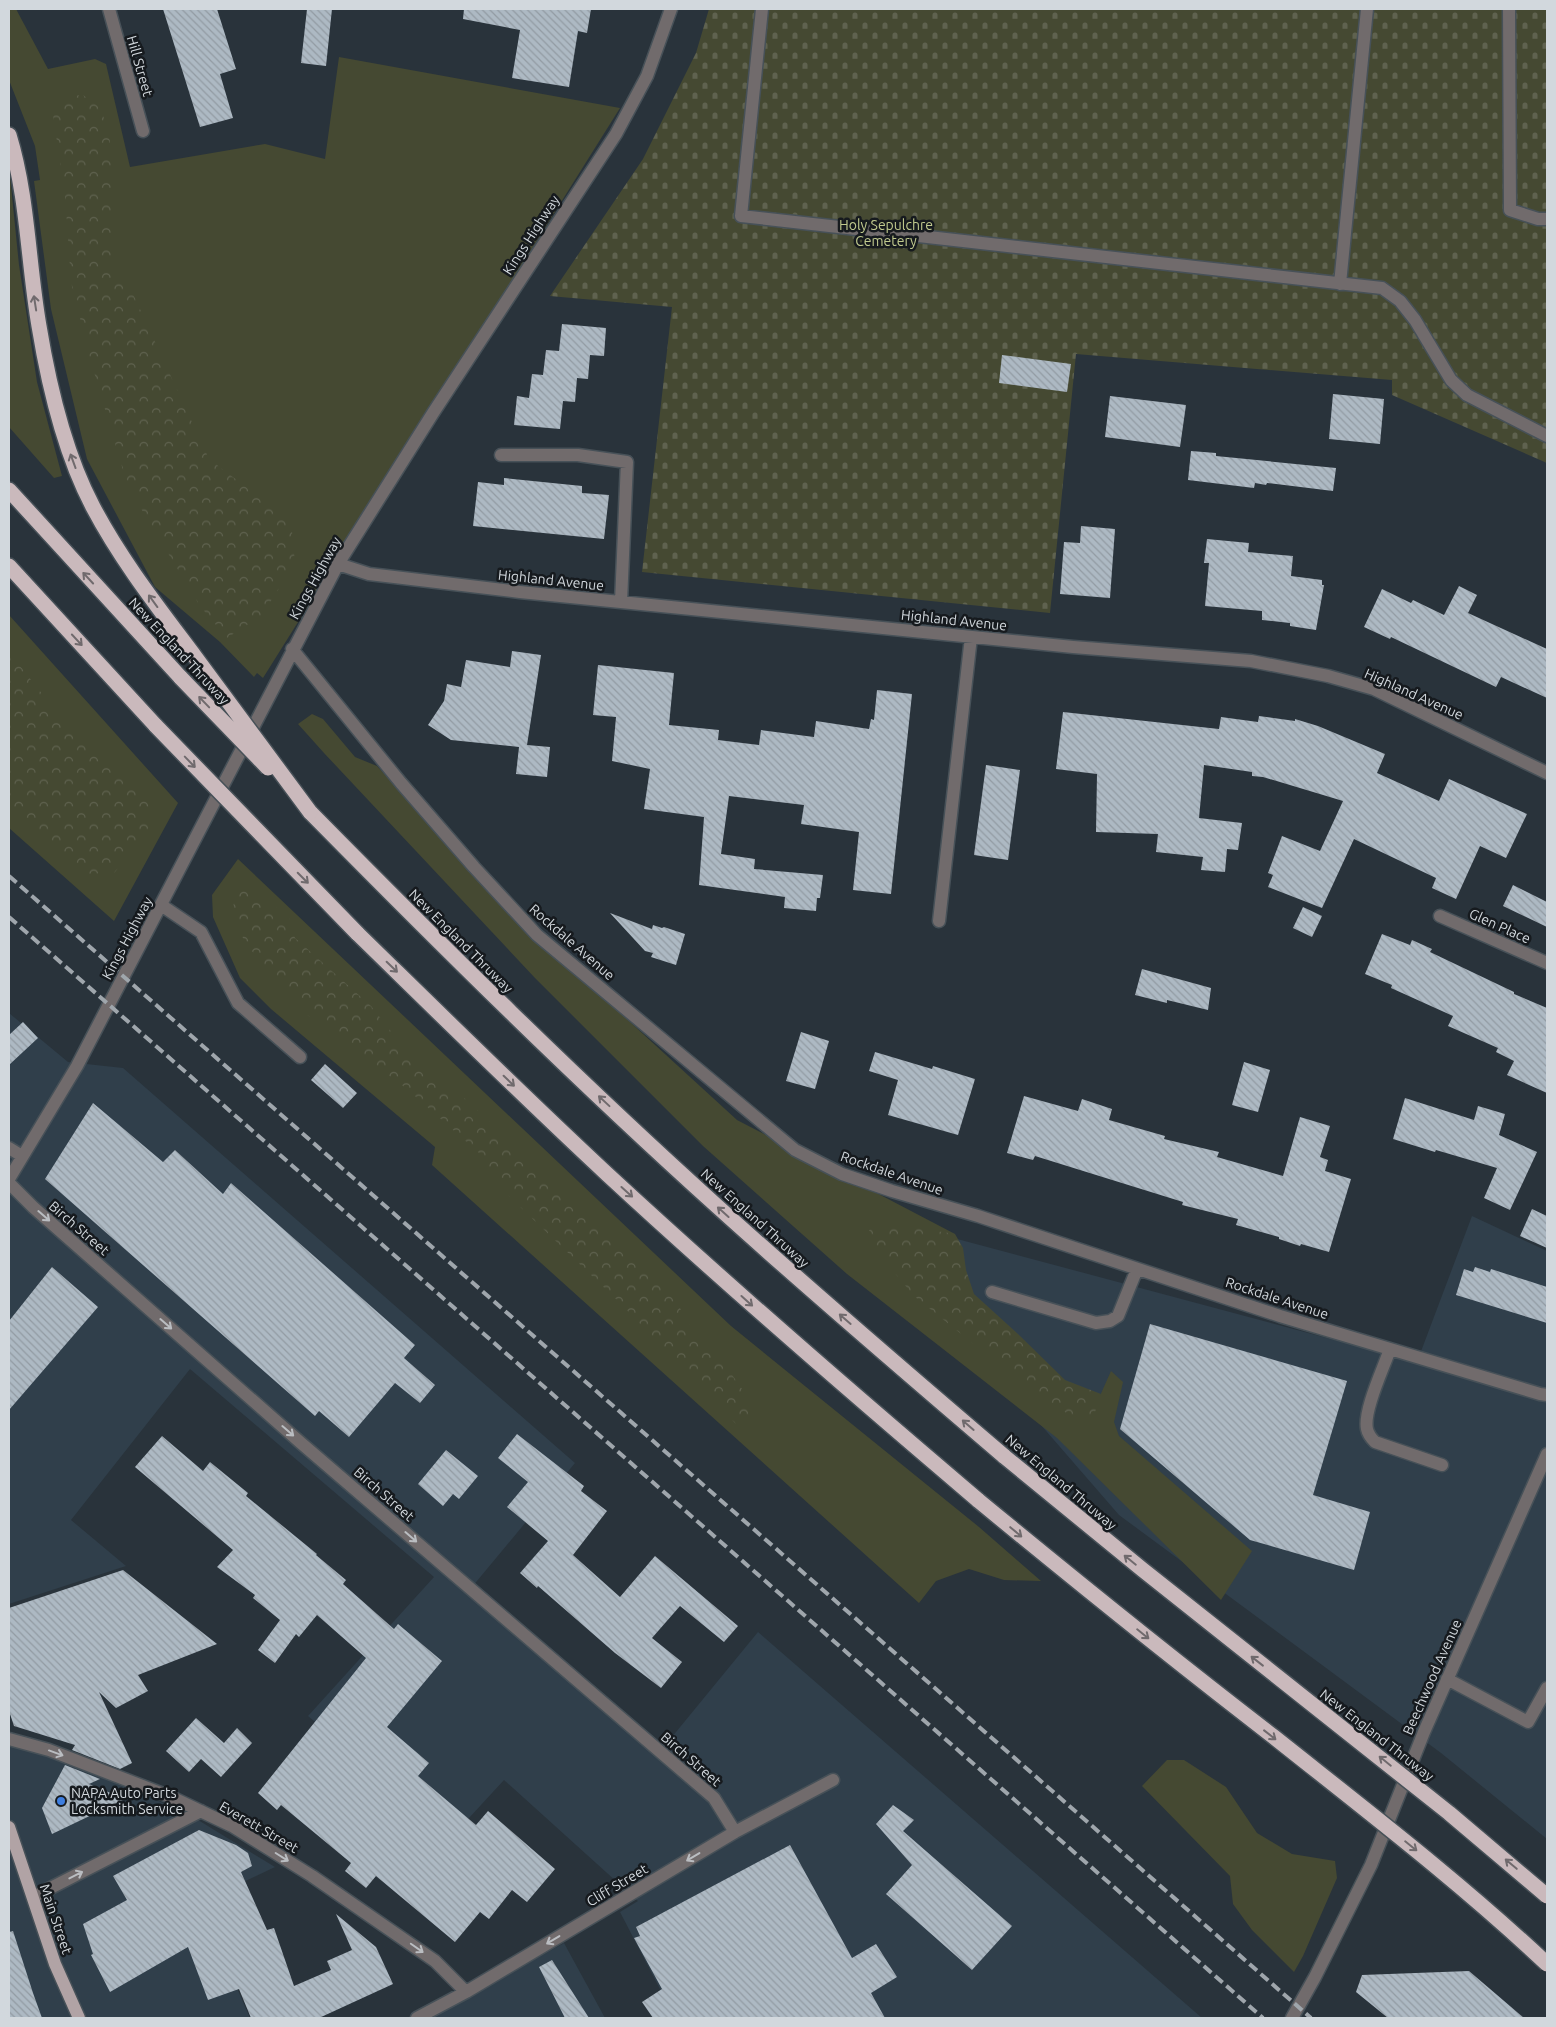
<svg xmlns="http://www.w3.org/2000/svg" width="1556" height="2027" font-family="Ubuntu,sans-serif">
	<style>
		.built { fill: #303f4b }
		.green { fill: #454932 }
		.forest { fill: url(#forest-crowns) }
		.cemetery { fill: url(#cemetery-stones) }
		.building { fill: url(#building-back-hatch) }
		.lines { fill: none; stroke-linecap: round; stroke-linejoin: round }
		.minor-casing { stroke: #475158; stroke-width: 15 }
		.major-casing { stroke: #475158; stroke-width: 15 }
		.highway-casing { stroke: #475158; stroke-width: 18 }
		.minor { stroke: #716b6c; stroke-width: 12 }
		.major { stroke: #b1a3a5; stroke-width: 12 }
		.highway { stroke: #cab9bc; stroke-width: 15 }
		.rail { stroke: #9fa6ac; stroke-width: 4; stroke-dasharray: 10 5; stroke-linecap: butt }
		.highway-bridge-casing { stroke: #475158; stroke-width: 18; stroke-linecap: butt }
		.highway-bridge { stroke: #cab9bc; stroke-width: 15 }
		.oneway { stroke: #706a6d }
		.oneway2 { stroke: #babdc1 }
		.shop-dot { fill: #3f7fe0; stroke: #161a1e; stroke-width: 2 }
		.labels { text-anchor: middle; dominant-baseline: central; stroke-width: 5; stroke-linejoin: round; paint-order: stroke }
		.street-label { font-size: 14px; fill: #d2d8dd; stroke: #161a1e }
		.park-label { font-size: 14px; fill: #c1ca8e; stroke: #161a1e }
		.poi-label { font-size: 14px; fill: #d2d8dd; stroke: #161a1e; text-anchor: start }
	</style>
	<defs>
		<pattern id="forest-crowns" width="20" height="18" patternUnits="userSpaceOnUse" patternTransform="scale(1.25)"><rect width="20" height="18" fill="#454932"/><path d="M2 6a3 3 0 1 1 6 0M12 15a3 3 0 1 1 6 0" fill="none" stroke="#5f624f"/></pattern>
		<pattern id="cemetery-stones" width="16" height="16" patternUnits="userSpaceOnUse" patternTransform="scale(1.25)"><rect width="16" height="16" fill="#454932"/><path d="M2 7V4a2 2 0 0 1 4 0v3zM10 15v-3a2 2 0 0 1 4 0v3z" fill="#5f624f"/></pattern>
		<pattern id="building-back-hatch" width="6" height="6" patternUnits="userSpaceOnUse" patternTransform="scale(1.25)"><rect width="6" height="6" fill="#adb9c3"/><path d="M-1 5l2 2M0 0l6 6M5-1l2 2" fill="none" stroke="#929ba3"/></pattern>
	</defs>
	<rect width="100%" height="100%" fill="#29333b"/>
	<path class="built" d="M 9,1013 L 68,1062 L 123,1068 L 575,1463 L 472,1587 L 658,1754 L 758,1632 L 1202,2018 L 675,2018 L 620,1912 L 638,1901 L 504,1780 L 446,1843 L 335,1739 L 308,1716 L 434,1577 L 190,1369 L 71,1520 L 126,1566 L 9,1604 Z
		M 1472,1216 L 1547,1251 L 1547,1839 L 1441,1753 L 1119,1515 L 923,1289 L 946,1236 L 1417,1362 Z
		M 9,1745 L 44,1754 L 185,1812 L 275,1867 L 200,1903 L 250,2018 L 9,2018 Z
		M 564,1943 L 605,2018 L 429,2018 Z"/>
	<path class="green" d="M 9,9 L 16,9 L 48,69 L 95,59 L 106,64 L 130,167 L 265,144 L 325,159 L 339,57 L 620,108 L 263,678 L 257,673 L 254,677 L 220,642 L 155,587 L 87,459 L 51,309 L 34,181 L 40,180 L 35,146 L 9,80 Z
		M 9,166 L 19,265 L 37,382 L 62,476 L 54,478 L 9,427 Z
		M 9,615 L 178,803 L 114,921 L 9,828 Z
		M 312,714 L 323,719 L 355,757 L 377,766 L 511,913 L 737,1120 L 955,1234 L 933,1286 L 1048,1386 L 1099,1398 L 1111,1371 L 1123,1382 L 1114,1422 L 1119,1436 L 1252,1551 L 1221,1600 L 1057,1438 L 847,1274 L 703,1146 L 535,978 L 324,753 L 298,724 Z
		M 238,859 L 731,1326 L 979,1527 L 1041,1581 L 1004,1580 L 969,1569 L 936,1581 L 919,1603 L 432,1165 L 435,1147 L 271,1009 L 240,978 L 213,917 L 212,895 Z
		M 1167,1760 L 1184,1760 L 1226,1787 L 1257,1833 L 1292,1854 L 1335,1861 L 1337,1878 L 1303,1956 L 1294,1972 L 1252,1930 L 1233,1904 L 1230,1876 L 1142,1786 Z"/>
	<path class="forest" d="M 83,95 L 99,107 L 109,129 L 112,177 L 111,267 L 133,294 L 209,459 L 291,521 L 295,563 L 262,615 L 227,638 L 200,606 L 128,487 L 91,362 L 71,282 L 65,195 L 53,115 L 68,96 Z
		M 9,652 L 81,743 L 134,784 L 151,803 L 147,835 L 114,873 L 81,874 L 9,806 Z
		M 238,887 L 255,889 L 289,918 L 295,938 L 371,1006 L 415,1062 L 459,1093 L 498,1130 L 543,1182 L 661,1275 L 692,1329 L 725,1365 L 747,1396 L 750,1419 L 737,1425 L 620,1303 L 505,1192 L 479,1153 L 407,1089 L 306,1014 L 245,943 L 232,911 Z
		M 886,1225 L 899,1225 L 955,1234 L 963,1248 L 966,1270 L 974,1294 L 1018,1334 L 1065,1380 L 1101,1394 L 1094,1415 L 1084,1419 L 1072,1416 L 1042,1399 L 914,1296 L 878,1253 L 869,1230 Z"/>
	<path class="cemetery" d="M 709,9 L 1547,9 L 1547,463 L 1392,395 L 1392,380 L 1076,354 L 1050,613 L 642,572 L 672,307 L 550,296 L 643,159 L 696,53 Z"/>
	<path class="building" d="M 163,9 L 217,9 L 236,69 L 220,74 L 233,118 L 200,127 Z
		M 307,9 L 332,9 L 326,66 L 301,63 Z
		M 464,9 L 591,9 L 587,33 L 578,31 L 569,87 L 512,78 L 520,30 L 463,19 Z
		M 562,324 L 606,328 L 604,356 L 590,355 L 588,379 L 577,378 L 575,402 L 563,401 L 560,429 L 514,425 L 517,396 L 529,398 L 532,374 L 543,375 L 546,350 L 559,351 Z
		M 1002,355 L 1071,364 L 1067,392 L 999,383 Z
		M 1333,394 L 1384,399 L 1380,444 L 1329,439 Z
		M 1110,396 L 1186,405 L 1180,447 L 1105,437 Z
		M 1191,451 L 1216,453 L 1216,456 L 1336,468 L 1333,491 L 1267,483 L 1266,485 L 1255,483 L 1254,488 L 1188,480 Z
		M 504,478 L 582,486 L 582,493 L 609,495 L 604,539 L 473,526 L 478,482 L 504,485 Z
		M 1081,526 L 1115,529 L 1110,598 L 1060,594 L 1064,542 L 1080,543 Z
		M 1207,539 L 1249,543 L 1248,552 L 1293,556 L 1291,576 L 1322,580 L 1322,585 L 1324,585 L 1316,630 L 1290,626 L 1290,623 L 1262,620 L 1262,611 L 1205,606 L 1209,563 L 1204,563 Z
		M 1459,586 L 1477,595 L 1468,613 L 1547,649 L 1547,698 L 1501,677 L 1496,687 L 1391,637 L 1390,639 L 1364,627 L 1382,589 L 1411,603 L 1413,600 L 1444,615 Z
		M 512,651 L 541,655 L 527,745 L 550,747 L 547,777 L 516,774 L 519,747 L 451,740 L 428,725 L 444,701 L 447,684 L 461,687 L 466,660 L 510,667 Z
		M 598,665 L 674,673 L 669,725 L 719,730 L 718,740 L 759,745 L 761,730 L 814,737 L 816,721 L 869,729 L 871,719 L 874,720 L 877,690 L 912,694 L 891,894 L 853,890 L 859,832 L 801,824 L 804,805 L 729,796 L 721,854 L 755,859 L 754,869 L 823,875 L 820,898 L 817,898 L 816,911 L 784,908 L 785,897 L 699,885 L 704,817 L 644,809 L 650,769 L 612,761 L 616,717 L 593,715 Z
		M 1063,712 L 1219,729 L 1221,717 L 1258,722 L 1259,716 L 1295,721 L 1295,719 L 1318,726 L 1385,754 L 1377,773 L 1439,801 L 1449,779 L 1527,814 L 1506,858 L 1480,846 L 1456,899 L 1432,888 L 1436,878 L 1354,839 L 1322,908 L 1268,887 L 1273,875 L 1268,873 L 1282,836 L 1320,851 L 1343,801 L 1263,777 L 1252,776 L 1252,772 L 1204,765 L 1199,818 L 1242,823 L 1238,850 L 1227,849 L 1225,872 L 1201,870 L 1203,857 L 1156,852 L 1158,834 L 1096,832 L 1097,774 L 1056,769 Z
		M 986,765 L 1020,770 L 1008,860 L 974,855 Z
		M 1513,885 L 1547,902 L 1547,927 L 1503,906 Z
		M 1303,907 L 1322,916 L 1312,937 L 1293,928 Z
		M 610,913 L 652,929 L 653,925 L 662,928 L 664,927 L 685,934 L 676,965 L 651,957 L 653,953 L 645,951 Z
		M 1382,934 L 1410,945 L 1412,940 L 1432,949 L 1430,952 L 1514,992 L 1514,994 L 1547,1008 L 1547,1093 L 1507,1075 L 1514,1061 L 1496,1052 L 1498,1048 L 1448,1026 L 1453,1016 L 1391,988 L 1392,985 L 1365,974 Z
		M 1142,969 L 1211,988 L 1208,1010 L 1167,1000 L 1167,1003 L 1135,995 Z
		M 23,1022 L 38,1038 L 9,1065 L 9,1035 Z
		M 801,1032 L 829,1041 L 815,1089 L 786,1081 Z
		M 875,1052 L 932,1069 L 933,1066 L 975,1079 L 958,1135 L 888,1115 L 898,1080 L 869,1071 Z
		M 1244,1062 L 1270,1070 L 1258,1112 L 1232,1105 Z
		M 325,1064 L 357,1093 L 343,1108 L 311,1080 Z
		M 1024,1096 L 1078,1111 L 1082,1099 L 1112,1109 L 1109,1120 L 1165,1136 L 1164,1139 L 1219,1152 L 1217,1157 L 1283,1176 L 1300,1117 L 1330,1126 L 1320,1157 L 1328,1160 L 1325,1171 L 1351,1179 L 1329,1252 L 1301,1244 L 1300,1246 L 1279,1239 L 1279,1237 L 1236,1225 L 1238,1219 L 1182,1205 L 1183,1202 L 1035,1156 L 1033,1160 L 1007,1153 Z
		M 1405,1098 L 1474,1120 L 1478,1106 L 1505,1114 L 1499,1135 L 1537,1152 L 1510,1210 L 1484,1198 L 1497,1168 L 1436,1150 L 1435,1152 L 1393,1139 Z
		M 93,1103 L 163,1162 L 175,1150 L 223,1194 L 231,1183 L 415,1345 L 404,1358 L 435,1385 L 420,1403 L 395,1383 L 349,1437 L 319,1411 L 315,1416 L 45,1179 Z
		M 1532,1209 L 1547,1216 L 1547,1248 L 1520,1236 Z
		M 52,1267 L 98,1307 L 9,1410 L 9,1321 Z
		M 1475,1267 L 1490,1272 L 1491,1269 L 1547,1287 L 1547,1323 L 1456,1295 L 1464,1269 L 1473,1272 Z
		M 1150,1324 L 1347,1381 L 1313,1495 L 1370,1512 L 1354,1570 L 1250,1540 L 1120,1429 Z
		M 517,1434 L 584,1486 L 581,1491 L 607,1511 L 573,1555 L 620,1597 L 655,1556 L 738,1626 L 724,1642 L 680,1606 L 652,1638 L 682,1662 L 661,1688 L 615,1653 L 538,1586 L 537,1588 L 520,1573 L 548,1541 L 507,1507 L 528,1482 L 498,1458 Z
		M 162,1436 L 203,1471 L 210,1462 L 248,1493 L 246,1496 L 317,1554 L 316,1555 L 346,1580 L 343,1584 L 394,1629 L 398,1624 L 442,1661 L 387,1727 L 429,1763 L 418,1776 L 476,1825 L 488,1811 L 555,1869 L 527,1902 L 512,1890 L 489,1919 L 480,1912 L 455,1942 L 376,1876 L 366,1888 L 345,1871 L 351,1863 L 281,1805 L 277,1810 L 258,1793 L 366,1658 L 317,1615 L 299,1637 L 296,1634 L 275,1663 L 258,1650 L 280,1620 L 253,1598 L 255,1595 L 217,1567 L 233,1550 L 135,1467 Z
		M 446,1450 L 478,1476 L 459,1499 L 453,1494 L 443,1506 L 418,1484 Z
		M 123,1570 L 217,1644 L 138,1675 L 148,1691 L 116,1708 L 99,1692 L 132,1763 L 120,1769 L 72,1750 L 75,1745 L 14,1726 L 9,1711 L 9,1608 Z
		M 196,1718 L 224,1743 L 237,1728 L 252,1743 L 221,1777 L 201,1759 L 189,1772 L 166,1751 Z
		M 65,1765 L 100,1779 L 89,1784 L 125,1799 L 52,1834 L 42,1808 Z
		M 893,1805 L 914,1820 L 903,1831 L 1012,1926 L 972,1970 L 886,1894 L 912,1865 L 876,1824 Z
		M 199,1830 L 236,1845 L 248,1853 L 252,1866 L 241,1872 L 267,1930 L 274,1928 L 294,1986 L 331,1970 L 327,1961 L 352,1950 L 336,1914 L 376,1947 L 393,1984 L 319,2018 L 251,2018 L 239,1989 L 208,2000 L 188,1947 L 110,1992 L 91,1955 L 93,1954 L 83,1924 L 127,1900 L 113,1876 Z
		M 790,1845 L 852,1958 L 876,1944 L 897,1977 L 871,1993 L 885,2018 L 653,2018 L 642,2002 L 662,1989 L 634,1938 L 640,1936 L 636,1927 Z
		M 13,1931 L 33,1993 L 42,2018 L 9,2018 L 9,1932 Z
		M 552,1960 L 589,2018 L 565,2018 L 539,1967 Z
		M 1469,1971 L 1524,2018 L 1388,2018 L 1356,1992 L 1362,1975 Z"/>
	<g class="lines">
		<g class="minor-casing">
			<path id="minor" d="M 109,9 L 143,131
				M 762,9 L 741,216 L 1382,288 L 1400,301 L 1415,320 L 1451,380 L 1467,395 L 1547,436
				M 1509,9 L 1510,210 L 1538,219 L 1547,219
				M 1340,284 L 1367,9
				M 501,455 L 578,455 L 627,462 L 621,602
				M 338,564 L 369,574 L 520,592 L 1073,647 L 1251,661 L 1328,676 L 1374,689 L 1547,773
				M 292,649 L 401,783 L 474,867 L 537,935 L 795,1150 L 842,1174 L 892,1191 L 978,1216 L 1280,1316 L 1540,1394 L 1547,1395
				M 161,905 L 201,932 L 238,1003 L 300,1057
				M 1440,916 L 1547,963
				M 939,921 L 971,637
				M 9,1148 L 22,1156
				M 9,1179 L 77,1066 L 338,564 L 433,413 L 616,134 L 647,76 L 671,9
				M 9,1183 L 33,1207 L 301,1443 L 714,1798 L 735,1832
				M 992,1292 L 1096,1323 L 1110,1321 L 1118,1316 L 1137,1269
				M 1390,1349 C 1384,1367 1363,1411 1367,1429 C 1368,1434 1371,1438 1375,1442 L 1442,1465
				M 1447,1679 L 1528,1722 L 1547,1688
				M 9,1739 L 49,1750 L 171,1797 L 232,1826 L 312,1876 L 435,1961 L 466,1992
				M 33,1897 L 201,1811
				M 417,2018 L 466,1992 L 735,1832 L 833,1780
				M 1292,2018 L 1315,1977 L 1371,1865 L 1424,1732 L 1547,1454"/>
		</g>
		<g class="major-casing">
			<path id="major" d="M 9,1827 L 55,1964 L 79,2018"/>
		</g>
		<g class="highway-casing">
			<path id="highway" d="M 9,135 C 28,197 28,263 39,326 C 49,387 64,452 93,507 C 121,560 157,606 193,654
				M 9,490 L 181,678
				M 9,566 L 156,726
				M 310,812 C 443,947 577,1080 718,1207 C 812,1292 909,1375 1005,1457
				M 357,933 C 440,1014 522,1095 607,1174 C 728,1286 853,1394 979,1501"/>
		</g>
		<use href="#minor" class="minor"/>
		<use href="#major" class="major"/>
		<use href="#highway" class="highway"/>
		<path class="rail" d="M 9,876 L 1311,2018
			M 9,917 L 1263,2018"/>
		<g class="highway-bridge-casing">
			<path id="highway-bridge" d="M 193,654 L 310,812
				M 181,678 L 268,768
				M 156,726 L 357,933
				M 1005,1457 L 1143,1570 L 1449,1813 L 1547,1896
				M 979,1501 C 1076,1581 1174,1660 1274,1737 C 1367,1811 1461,1883 1547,1964"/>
		</g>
		<use href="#highway-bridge" class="highway-bridge"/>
	</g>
	<defs><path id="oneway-shaft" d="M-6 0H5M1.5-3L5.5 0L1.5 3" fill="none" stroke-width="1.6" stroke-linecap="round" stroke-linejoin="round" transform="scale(1.25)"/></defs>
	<g class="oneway">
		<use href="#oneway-shaft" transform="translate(35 303) rotate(-99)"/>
		<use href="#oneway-shaft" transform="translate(73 461) rotate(-110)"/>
		<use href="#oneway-shaft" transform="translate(88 578) rotate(-133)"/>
		<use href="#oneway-shaft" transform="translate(153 601) rotate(-126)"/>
		<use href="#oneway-shaft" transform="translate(77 640) rotate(47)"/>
		<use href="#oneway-shaft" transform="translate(204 702) rotate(-134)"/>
		<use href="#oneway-shaft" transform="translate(190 762) rotate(46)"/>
		<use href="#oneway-shaft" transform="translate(303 878) rotate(45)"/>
		<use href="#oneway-shaft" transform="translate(392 967) rotate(44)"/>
		<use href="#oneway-shaft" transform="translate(509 1081) rotate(44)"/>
		<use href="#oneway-shaft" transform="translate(604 1101) rotate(-137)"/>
		<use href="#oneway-shaft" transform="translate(627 1192) rotate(42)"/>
		<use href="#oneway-shaft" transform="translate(723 1212) rotate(-138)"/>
		<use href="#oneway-shaft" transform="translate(747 1301) rotate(42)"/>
		<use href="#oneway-shaft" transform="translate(845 1319) rotate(-139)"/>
		<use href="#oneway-shaft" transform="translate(968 1425) rotate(-139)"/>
		<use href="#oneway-shaft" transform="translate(1016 1532) rotate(40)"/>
		<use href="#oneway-shaft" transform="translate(1130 1560) rotate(-141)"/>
		<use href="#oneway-shaft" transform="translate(1143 1634) rotate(39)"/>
		<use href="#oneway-shaft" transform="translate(1257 1661) rotate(-142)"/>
		<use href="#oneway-shaft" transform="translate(1270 1735) rotate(38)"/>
		<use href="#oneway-shaft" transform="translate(1385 1761) rotate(-141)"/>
		<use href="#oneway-shaft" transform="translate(1411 1846) rotate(39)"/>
		<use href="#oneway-shaft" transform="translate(1511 1864) rotate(-140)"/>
	</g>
	<g class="oneway2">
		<use href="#oneway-shaft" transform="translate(44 1216) rotate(41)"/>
		<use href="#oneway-shaft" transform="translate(166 1324) rotate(41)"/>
		<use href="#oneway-shaft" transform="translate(288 1431) rotate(41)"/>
		<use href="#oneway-shaft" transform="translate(411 1537) rotate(41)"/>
		<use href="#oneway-shaft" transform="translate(56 1753) rotate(20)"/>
		<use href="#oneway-shaft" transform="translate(282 1857) rotate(32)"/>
		<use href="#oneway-shaft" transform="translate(693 1857) rotate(149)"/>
		<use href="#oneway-shaft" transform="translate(76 1875) rotate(-27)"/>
		<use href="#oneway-shaft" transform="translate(553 1940) rotate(149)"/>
		<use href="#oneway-shaft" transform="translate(417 1948) rotate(35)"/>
	</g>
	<circle class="shop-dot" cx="61" cy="1801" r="5"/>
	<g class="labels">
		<g class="street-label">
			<text transform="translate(140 66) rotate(74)">Hill Street</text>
			<text transform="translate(531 235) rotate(-57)">Kings Highway</text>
			<text transform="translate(315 578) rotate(-61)">Kings Highway</text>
			<text transform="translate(551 580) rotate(6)">Highland Avenue</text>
			<text transform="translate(954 620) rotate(6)">Highland Avenue</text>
			<text transform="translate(179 651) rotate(47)">New England Thruway</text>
			<text transform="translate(1414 694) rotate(24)">Highland Avenue</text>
			<text transform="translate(1500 926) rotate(24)">Glen Place</text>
			<text transform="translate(127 938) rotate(-62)">Kings Highway</text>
			<text transform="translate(461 941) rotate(45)">New England Thruway</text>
			<text transform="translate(572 942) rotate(41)">Rockdale Avenue</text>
			<text transform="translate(892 1173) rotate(19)">Rockdale Avenue</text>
			<text transform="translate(755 1218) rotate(42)">New England Thruway</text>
			<text transform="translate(79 1228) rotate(41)">Birch Street</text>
			<text transform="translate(1277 1298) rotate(18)">Rockdale Avenue</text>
			<text transform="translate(1061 1482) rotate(40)">New England Thruway</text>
			<text transform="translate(384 1494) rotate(41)">Birch Street</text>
			<text transform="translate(1432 1677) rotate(-66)">Beechwood Avenue</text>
			<text transform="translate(1377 1735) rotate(38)">New England Thruway</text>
			<text transform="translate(691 1759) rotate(41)">Birch Street</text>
			<text transform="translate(259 1827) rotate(30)">Everett Street</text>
			<text transform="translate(617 1885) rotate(-31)">Cliff Street</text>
			<text transform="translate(56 1919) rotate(71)">Main Street</text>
		</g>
		<g class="park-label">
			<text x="886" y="225">Holy Sepulchre<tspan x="886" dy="16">Cemetery</tspan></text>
		</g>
		<g class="poi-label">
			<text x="71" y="1793">NAPA Auto Parts<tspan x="71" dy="16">Locksmith Service</tspan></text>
		</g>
	</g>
	<rect width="1556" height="2027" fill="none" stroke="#d2d8dd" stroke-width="20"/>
</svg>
